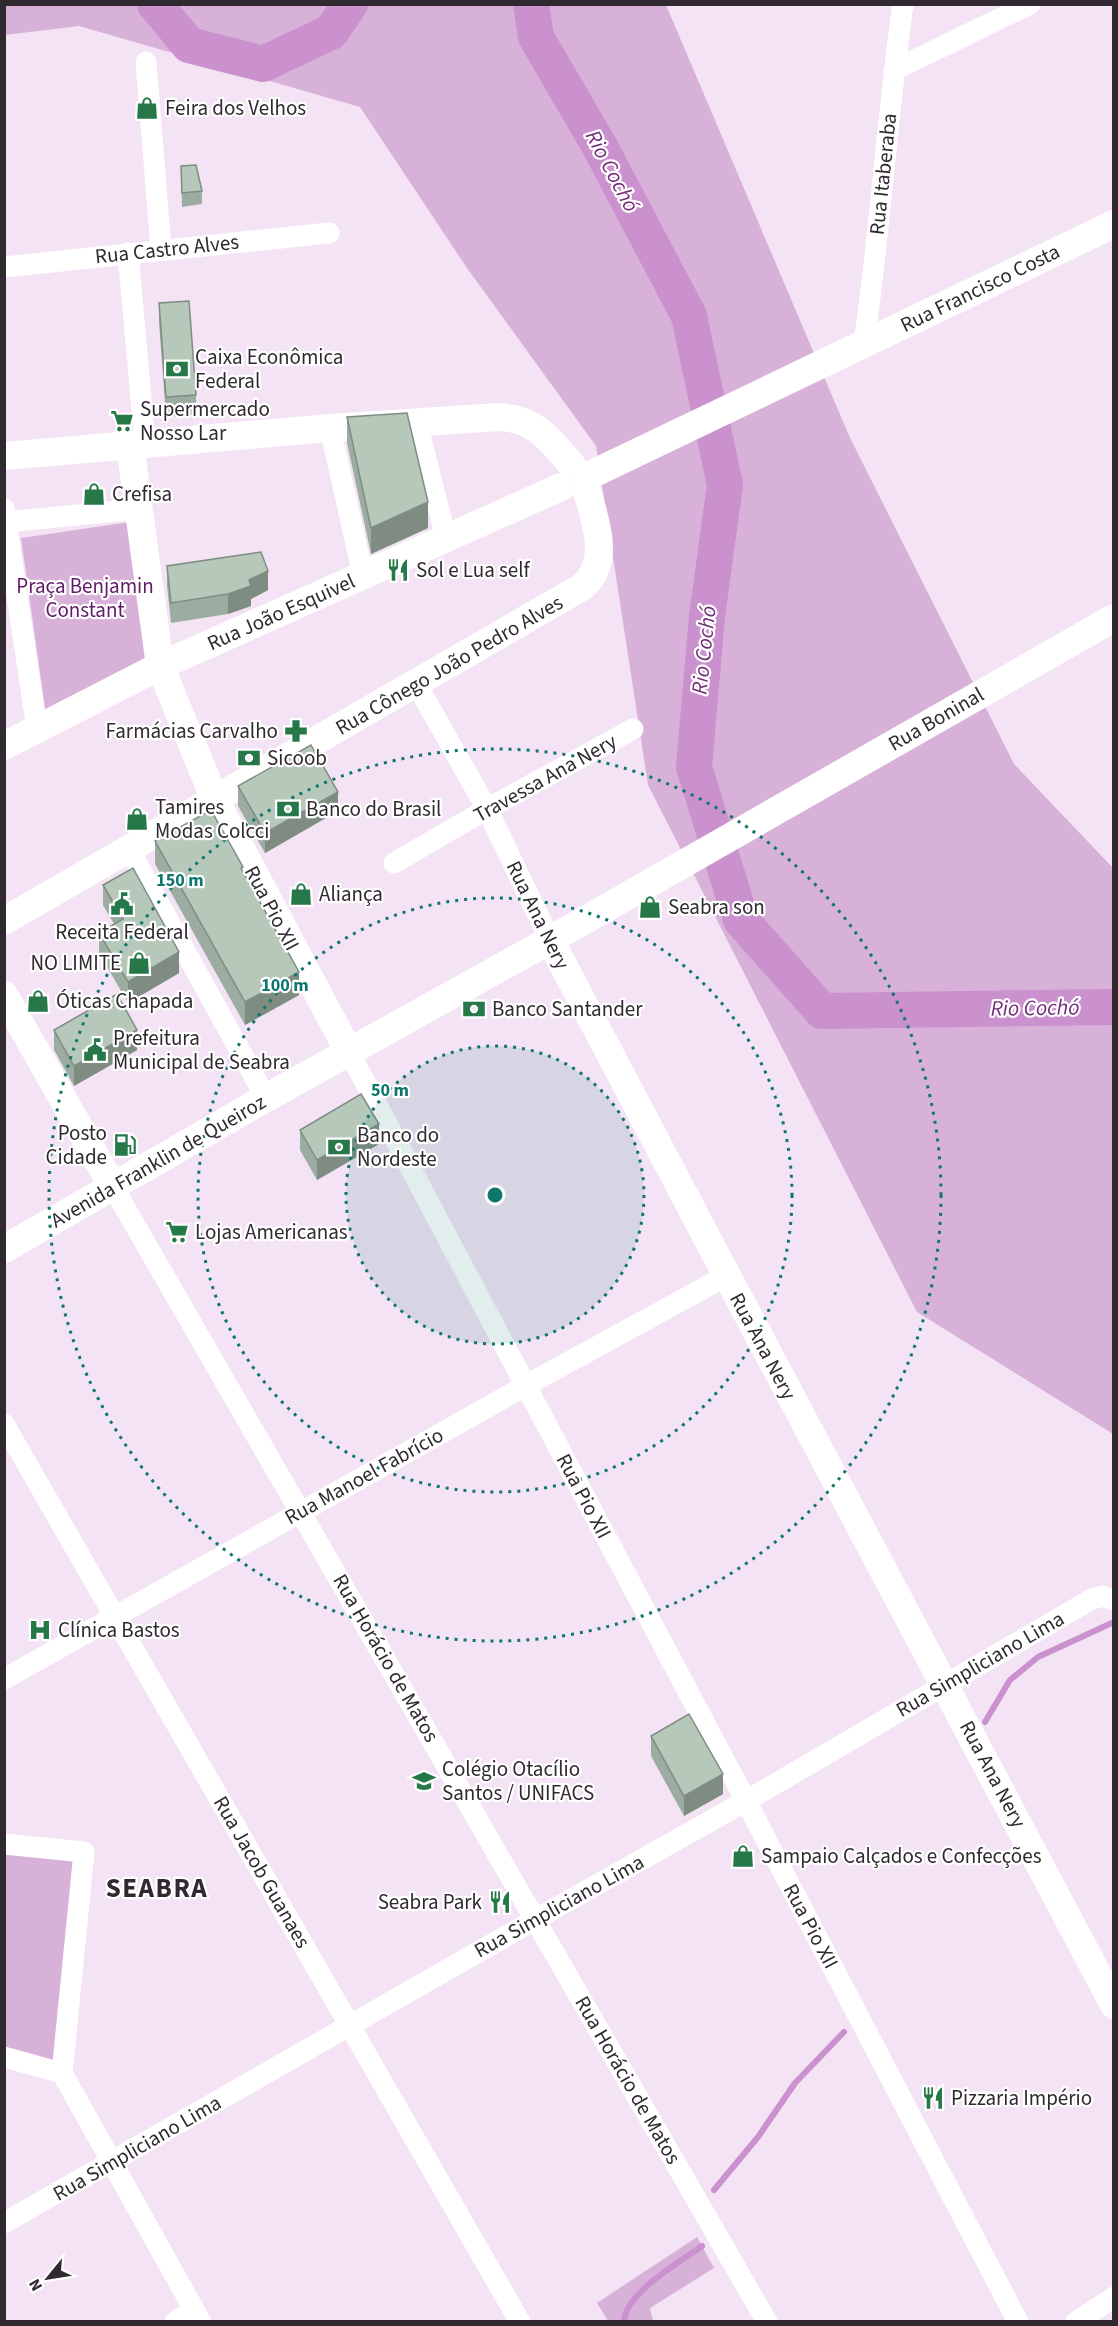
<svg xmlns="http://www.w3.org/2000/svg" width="1118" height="2326" font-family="'Source Sans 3',sans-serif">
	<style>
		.green { fill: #d8b1d9 }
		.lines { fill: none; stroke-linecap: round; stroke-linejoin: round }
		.stream { stroke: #cb90ce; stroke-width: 6 }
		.river { stroke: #cb90ce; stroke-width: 36 }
		.street { stroke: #fff; stroke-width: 21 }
		.secondary { stroke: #fff; stroke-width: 28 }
		.wall { fill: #9caca0 }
		.shaded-wall { fill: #7f8c82 }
		.building { fill: #b5c8ba; stroke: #7f8c82; stroke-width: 1.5 }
		.ring { fill: none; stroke: #0f766e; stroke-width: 3; stroke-dasharray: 3 6 }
		.labels { text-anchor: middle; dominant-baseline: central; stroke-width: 4.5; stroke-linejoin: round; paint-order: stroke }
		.poi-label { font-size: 21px; fill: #302a30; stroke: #fff; text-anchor: start }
		.street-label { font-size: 21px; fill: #302a30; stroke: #fff }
		.park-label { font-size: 21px; fill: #601a66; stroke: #fff }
		.water-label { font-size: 22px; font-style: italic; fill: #722c77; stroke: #fff }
		.district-label { font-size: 27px; font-weight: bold; letter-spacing: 1.5px; fill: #302a30; stroke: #fff }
		.centre { fill: #0f766e; stroke: #fff; stroke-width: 3 }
		.ring-label { font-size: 18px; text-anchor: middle; font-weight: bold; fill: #0f766e; stroke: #fff; stroke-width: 4.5; stroke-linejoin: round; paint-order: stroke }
	</style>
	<rect width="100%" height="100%" fill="#f3e3f4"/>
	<path class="green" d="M 4,5 L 666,5 L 850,438 L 1014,764 L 1113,868 L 1113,1434 L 917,1312 L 648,785 L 596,446 L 467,268 L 360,107 L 79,26 L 5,35 Z
		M 130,522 L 149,659 L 46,715 L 21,538 Z
		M 4,1850 L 78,1858 L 56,2067 L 5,2052 Z
		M 697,2237 L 714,2268 L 650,2308 L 653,2321 L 608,2321 L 597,2303 Z"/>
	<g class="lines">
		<path class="stream" d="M 985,1722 L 1010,1680 L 1038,1657 L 1114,1622
			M 714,2190 L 758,2137 L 795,2083 L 844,2032
			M 624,2322 C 625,2293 680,2262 702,2246"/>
		<path class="river" d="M 155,4 L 189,45 L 263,64 L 331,32 L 350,4
			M 531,4 L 536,37 L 600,147 L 689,316 L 725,485 L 707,616 L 694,767 L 741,920 L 822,1011 L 1114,1007"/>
		<path class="street" d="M 146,62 L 161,249
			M 894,70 L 1030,4
			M 128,253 L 145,443
			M 4,267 L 329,233
			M 864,344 C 880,231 887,117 903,4
			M 417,423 L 446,538
			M 330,428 L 363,575
			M 4,509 L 37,729
			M 6,522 L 138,509
			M 417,685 L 487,809 L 550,940
			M 129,849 L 266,1098
			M 394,863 L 487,809 L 633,729
			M 349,1052 L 746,1801 L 1018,2322
			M 113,1187 L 767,2322
			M 4,1424 L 520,2322
			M 4,1679 L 525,1386 L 726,1276
			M 4,1844 L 84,1852 L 62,2073 L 201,2322
			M 4,2057 L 62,2073
			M 4,2223 L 536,1919 L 746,1801 L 1092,1599 L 1103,1596 L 1114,1600
			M 175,2322 L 194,2310
			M 1076,2322 L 1114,2297"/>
		<path class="secondary" d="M 130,445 L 160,666 L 215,800 L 349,1052
			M 4,456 L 330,428 L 499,417 C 535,418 550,440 572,465
			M 588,476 L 1114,224
			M 4,746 L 160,666 L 561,487
			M 4,921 L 582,587 C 612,562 595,520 586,488
			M 550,940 C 736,1296 927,1649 1114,2005
			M 4,995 L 113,1187
			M 4,1249 L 266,1098 L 550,940 L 1114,618"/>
	</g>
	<path class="wall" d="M 181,166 L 202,191 L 202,204 L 182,207 Z
		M 159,303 L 196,395 L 196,415 L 166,417 L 159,323 Z
		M 347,417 L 428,528 L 371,554 L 347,443 Z
		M 167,566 L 268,590 L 251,599 L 251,606 L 228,614 L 171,623 L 167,586 Z
		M 238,786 L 338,811 L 265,853 L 238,806 Z
		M 155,841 L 243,872 L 299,995 L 245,1025 L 155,864 Z
		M 103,885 L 179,973 L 128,1003 L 99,953 L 99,933 L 114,924 L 103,905 Z
		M 54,1030 L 137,1050 L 74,1086 L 54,1050 Z
		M 300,1130 L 379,1144 L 317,1180 L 300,1150 Z
		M 651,1736 L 723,1794 L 684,1816 L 651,1756 Z"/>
	<path class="shaded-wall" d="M 428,502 L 428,528 L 371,554 L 371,528 Z
		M 268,571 L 268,590 L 251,599 L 251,606 L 228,614 L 228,594 L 249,580 Z
		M 338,792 L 338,811 L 265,853 L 265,833 Z
		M 179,952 L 179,973 L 128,1003 L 128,982 Z
		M 299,972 L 299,995 L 245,1025 L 245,1002 Z
		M 137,1030 L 137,1050 L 74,1086 L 74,1066 Z
		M 379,1124 L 379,1144 L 317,1180 L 317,1160 Z
		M 723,1774 L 723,1794 L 684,1816 L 684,1796 Z"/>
	<path class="building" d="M 196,165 L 202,191 L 182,193 L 181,166 Z
		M 189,301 L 196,395 L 166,397 L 159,303 Z
		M 407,413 L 428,502 L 371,528 L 347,417 Z
		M 261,552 L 268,571 L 249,580 L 251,586 L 228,594 L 171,603 L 167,566 Z
		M 311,745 L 338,792 L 265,833 L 238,786 Z
		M 211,810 L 243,867 L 241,868 L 299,972 L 245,1002 L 155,841 Z
		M 133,868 L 179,952 L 128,982 L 99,933 L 123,919 L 103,885 Z
		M 117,994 L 137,1030 L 74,1066 L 54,1030 Z
		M 361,1094 L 379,1124 L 317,1160 L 300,1130 Z
		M 689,1714 L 723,1774 L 684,1796 L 651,1736 Z"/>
	<circle cx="495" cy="1195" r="149" fill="#0f766e" fill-opacity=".12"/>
	<g class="ring">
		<circle cx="495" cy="1195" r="149"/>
		<circle cx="495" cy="1195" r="297"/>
		<circle cx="495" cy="1195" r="446"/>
	</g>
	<defs>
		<g id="shop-bare" transform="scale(1.8)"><path d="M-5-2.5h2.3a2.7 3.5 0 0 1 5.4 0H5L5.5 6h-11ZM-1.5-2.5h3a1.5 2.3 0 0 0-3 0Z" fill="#267849" stroke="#fff" stroke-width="2.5" paint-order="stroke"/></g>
		<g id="bank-bare" transform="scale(1.8)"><path d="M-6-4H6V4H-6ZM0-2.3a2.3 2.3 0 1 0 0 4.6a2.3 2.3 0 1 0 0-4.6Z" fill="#267849" stroke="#fff" stroke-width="2.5" paint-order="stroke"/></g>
		<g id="supermarket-bare" transform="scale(1.8)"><path d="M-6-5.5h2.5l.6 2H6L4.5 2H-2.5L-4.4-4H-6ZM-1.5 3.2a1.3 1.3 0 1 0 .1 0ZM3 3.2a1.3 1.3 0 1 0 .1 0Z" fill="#267849" stroke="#fff" stroke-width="2.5" paint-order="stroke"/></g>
		<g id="restaurant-bare" transform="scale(1.8)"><path d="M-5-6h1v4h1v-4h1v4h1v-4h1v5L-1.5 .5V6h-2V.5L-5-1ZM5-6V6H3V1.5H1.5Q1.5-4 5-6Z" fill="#267849" stroke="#fff" stroke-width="2.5" paint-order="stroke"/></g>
		<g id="pharmacy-bare" transform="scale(1.8)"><path d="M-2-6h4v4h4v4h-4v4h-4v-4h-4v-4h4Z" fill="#267849" stroke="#fff" stroke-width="2.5" paint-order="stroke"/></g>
		<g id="civic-bare" transform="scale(1.8)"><path d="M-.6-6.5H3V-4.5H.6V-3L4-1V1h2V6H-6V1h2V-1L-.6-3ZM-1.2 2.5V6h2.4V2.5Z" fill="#267849" stroke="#fff" stroke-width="2.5" paint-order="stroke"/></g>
		<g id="fuel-bare" transform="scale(1.8)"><path d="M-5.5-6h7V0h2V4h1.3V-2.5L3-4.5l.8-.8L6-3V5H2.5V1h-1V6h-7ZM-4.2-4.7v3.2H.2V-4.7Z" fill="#267849" stroke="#fff" stroke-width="2.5" paint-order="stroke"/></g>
		<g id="hospital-bare" transform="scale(1.8)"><path d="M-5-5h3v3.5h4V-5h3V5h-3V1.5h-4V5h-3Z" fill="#267849" stroke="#fff" stroke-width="2.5" paint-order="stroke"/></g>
		<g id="school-bare" transform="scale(1.8)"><path d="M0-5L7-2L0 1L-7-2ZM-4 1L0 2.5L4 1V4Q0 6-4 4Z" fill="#267849" stroke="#fff" stroke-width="2.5" paint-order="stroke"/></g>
	</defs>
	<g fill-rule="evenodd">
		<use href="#shop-bare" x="147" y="108"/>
		<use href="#bank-bare" x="177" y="369"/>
		<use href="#supermarket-bare" x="122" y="421"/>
		<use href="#shop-bare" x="94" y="494"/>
		<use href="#restaurant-bare" x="398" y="570"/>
		<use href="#pharmacy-bare" x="296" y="731"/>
		<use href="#bank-bare" x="249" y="758"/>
		<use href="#bank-bare" x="288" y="809"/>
		<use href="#shop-bare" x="137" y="819"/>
		<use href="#shop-bare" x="301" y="894"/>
		<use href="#civic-bare" x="122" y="904"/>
		<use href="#shop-bare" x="650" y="907"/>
		<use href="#shop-bare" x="139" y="963"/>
		<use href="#shop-bare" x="38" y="1001"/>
		<use href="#bank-bare" x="474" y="1009"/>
		<use href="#civic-bare" x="95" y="1050"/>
		<use href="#fuel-bare" x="125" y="1145"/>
		<use href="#bank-bare" x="339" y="1147"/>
		<use href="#supermarket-bare" x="177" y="1232"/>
		<use href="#hospital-bare" x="40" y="1630"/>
		<use href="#school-bare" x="424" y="1781"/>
		<use href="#shop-bare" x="743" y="1856"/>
		<use href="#restaurant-bare" x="500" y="1902"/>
		<use href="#restaurant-bare" x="933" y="2098"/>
	</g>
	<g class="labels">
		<g class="poi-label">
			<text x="165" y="108">Feira dos Velhos</text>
			<text x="195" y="357">Caixa Econômica<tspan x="195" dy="24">Federal</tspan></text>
			<text x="140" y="409">Supermercado<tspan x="140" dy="24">Nosso Lar</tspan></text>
			<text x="112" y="494">Crefisa</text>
			<text x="416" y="570">Sol e Lua self</text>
			<text x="278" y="731" text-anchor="end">Farmácias Carvalho</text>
			<text x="267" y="758">Sicoob</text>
			<text x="155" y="807">Tamires<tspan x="155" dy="24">Modas Colcci</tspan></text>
			<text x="306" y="809">Banco do Brasil</text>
			<text x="319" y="894">Aliança</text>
			<text x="668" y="907">Seabra son</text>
			<text x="122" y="932" text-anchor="middle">Receita Federal</text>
			<text x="121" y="963" text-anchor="end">NO LIMITE</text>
			<text x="56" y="1001">Óticas Chapada</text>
			<text x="492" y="1009">Banco Santander</text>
			<text x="113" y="1038">Prefeitura<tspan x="113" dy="24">Municipal de Seabra</tspan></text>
			<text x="107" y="1133" text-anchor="end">Posto<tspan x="107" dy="24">Cidade</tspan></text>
			<text x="357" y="1135">Banco do<tspan x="357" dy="24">Nordeste</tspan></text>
			<text x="195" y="1232">Lojas Americanas</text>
			<text x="58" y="1630">Clínica Bastos</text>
			<text x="442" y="1769">Colégio Otacílio<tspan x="442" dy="24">Santos / UNIFACS</tspan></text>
			<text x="761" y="1856">Sampaio Calçados e Confecções</text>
			<text x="482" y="1902" text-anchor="end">Seabra Park</text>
			<text x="951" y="2098">Pizzaria Império</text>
		</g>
		<g class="street-label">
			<text transform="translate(883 174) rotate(-84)">Rua Itaberaba</text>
			<text transform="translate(167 249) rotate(-6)">Rua Castro Alves</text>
			<text transform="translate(980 288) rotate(-26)">Rua Francisco Costa</text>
			<text transform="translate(281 612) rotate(-24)">Rua João Esquivel</text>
			<text transform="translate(449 665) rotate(-30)">Rua Cônego João Pedro Alves</text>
			<text transform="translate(936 719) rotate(-30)">Rua Boninal</text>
			<text transform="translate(545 778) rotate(-29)">Travessa Ana Nery</text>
			<text transform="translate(272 908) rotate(62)">Rua Pio XII</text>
			<text transform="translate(538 915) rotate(64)">Rua Ana Nery</text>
			<text transform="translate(158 1161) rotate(-30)">Avenida Franklin de Queiroz</text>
			<text transform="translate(763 1346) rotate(62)">Rua Ana Nery</text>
			<text transform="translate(364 1476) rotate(-29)">Rua Manoel Fabrício</text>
			<text transform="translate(584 1496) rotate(62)">Rua Pio XII</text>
			<text transform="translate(386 1658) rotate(60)">Rua Horácio de Matos</text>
			<text transform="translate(980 1664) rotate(-30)">Rua Simpliciano Lima</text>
			<text transform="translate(993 1774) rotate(62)">Rua Ana Nery</text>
			<text transform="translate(262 1872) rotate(60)">Rua Jacob Guanaes</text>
			<text transform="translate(559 1906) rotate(-29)">Rua Simpliciano Lima</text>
			<text transform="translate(811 1926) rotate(62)">Rua Pio XII</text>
			<text transform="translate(628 2080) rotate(60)">Rua Horácio de Matos</text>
			<text transform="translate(137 2148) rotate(-30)">Rua Simpliciano Lima</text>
		</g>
		<g class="park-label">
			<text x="85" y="586">Praça Benjamin<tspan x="85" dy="24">Constant</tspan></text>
		</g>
		<g class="water-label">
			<text transform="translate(612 171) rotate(62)">Rio Cochó</text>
			<text transform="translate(704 650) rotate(-84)">Rio Cochó</text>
			<text transform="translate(1035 1008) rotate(-1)">Rio Cochó</text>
		</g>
		<g class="district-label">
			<text x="157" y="1888">SEABRA</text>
		</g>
	</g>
	<circle cx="495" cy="1195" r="9" class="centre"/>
	<g class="ring-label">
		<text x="180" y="886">150 m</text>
		<text x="285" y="991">100 m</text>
		<text x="390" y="1096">50 m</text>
	</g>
	<rect width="1118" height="2326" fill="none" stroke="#302a30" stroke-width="12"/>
	<g transform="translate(48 2278) rotate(240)" stroke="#ffffff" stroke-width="4.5" paint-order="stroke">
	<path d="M0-4.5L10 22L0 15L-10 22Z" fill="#302a30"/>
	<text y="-9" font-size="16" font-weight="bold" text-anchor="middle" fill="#302a30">N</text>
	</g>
</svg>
